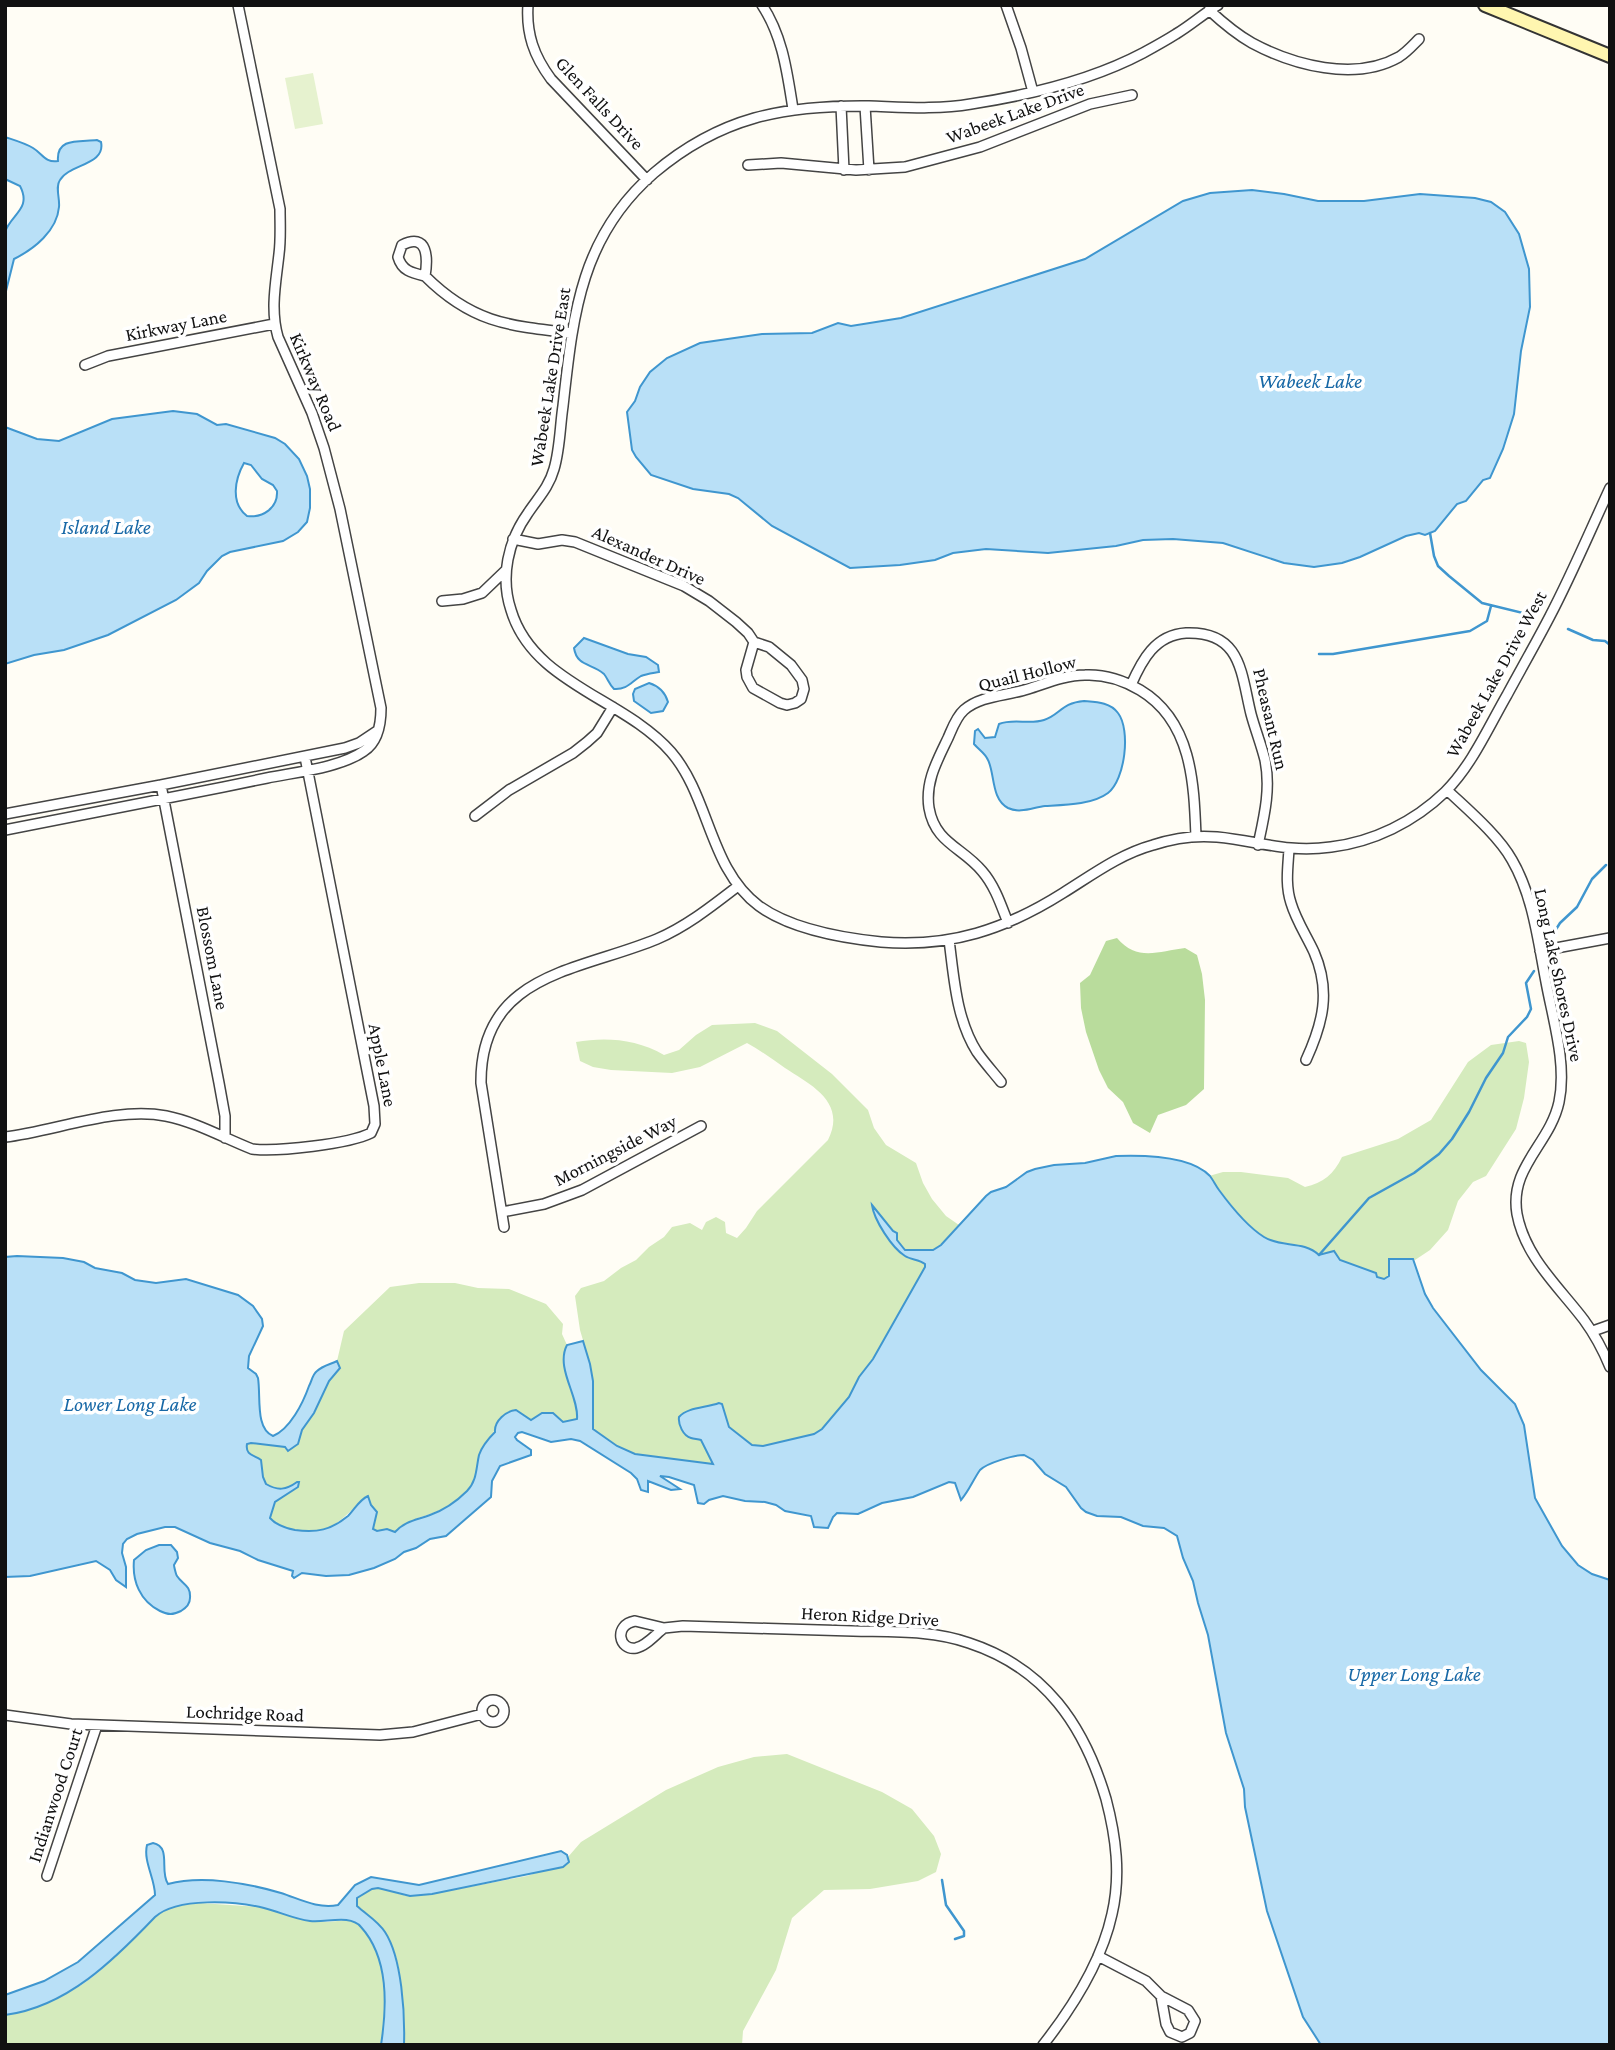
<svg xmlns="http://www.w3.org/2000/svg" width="1615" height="2050" font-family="'Crimson Pro',serif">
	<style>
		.green { fill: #d5ebbd }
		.forest { fill: #b9dc9c }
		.pitch { fill: #e6f2cf }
		.water { fill: #b9e0f7; stroke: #3f96cf; stroke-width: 2; fill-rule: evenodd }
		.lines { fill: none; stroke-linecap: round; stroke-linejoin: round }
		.stream { stroke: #3f96cf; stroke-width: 2.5 }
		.minor-casing { stroke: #444; stroke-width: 12 }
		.secondary-casing { stroke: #333; stroke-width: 16 }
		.minor { stroke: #fff; stroke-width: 9 }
		.secondary { stroke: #fff6b0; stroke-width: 12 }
		.labels { text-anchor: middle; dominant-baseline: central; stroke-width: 7; stroke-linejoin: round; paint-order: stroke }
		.street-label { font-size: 19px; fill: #111; stroke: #fff }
		.water-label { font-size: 21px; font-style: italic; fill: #1768a6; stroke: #fff }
	</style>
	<rect width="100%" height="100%" fill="#fffdf5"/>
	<path class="green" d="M 755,1023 L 777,1031 L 832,1074 L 868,1110 L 874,1128 L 886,1145 L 916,1163 L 923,1183 L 932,1199 L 946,1216 L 959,1225 C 935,1248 942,1253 905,1250 L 897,1240 L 897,1233 L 893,1231 L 873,1206 L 872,1209 C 877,1223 891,1247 904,1256 C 910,1260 919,1259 925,1264 L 925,1267 L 873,1359 L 859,1377 L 849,1397 L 822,1429 L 814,1434 L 796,1439 L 763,1446 L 752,1445 L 729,1427 L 709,1407 L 690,1410 L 679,1417 L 679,1423 L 689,1437 L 701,1440 L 713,1464 L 635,1454 L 617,1446 L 593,1429 L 593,1381 L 590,1364 L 580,1330 L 575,1296 L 581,1288 L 604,1281 L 621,1268 L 636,1260 L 649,1247 L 664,1237 L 672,1227 L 690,1223 L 702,1230 L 706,1222 L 716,1217 L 725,1222 L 726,1233 L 737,1238 L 746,1228 L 757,1211 L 828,1140 C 847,1102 811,1085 785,1068 C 772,1059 760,1050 747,1043 L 700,1067 L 672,1073 L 611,1070 L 593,1067 L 580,1061 L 576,1042 C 606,1037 636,1039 664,1055 L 679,1050 L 696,1035 L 712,1025 Z
		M 1519,1041 L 1526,1043 L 1529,1062 L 1524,1098 L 1516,1129 L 1486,1176 L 1473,1182 L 1458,1201 L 1448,1230 L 1430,1250 L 1415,1260 L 1410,1258 L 1388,1261 L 1390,1272 L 1386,1279 L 1377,1277 L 1376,1273 L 1340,1260 L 1334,1251 L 1319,1255 L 1271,1241 L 1262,1236 L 1239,1215 L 1209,1176 L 1223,1172 L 1241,1172 L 1288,1178 L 1305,1187 C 1323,1183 1334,1174 1342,1157 L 1398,1139 L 1431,1120 L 1468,1062 L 1491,1045 Z
		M 419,1283 L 455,1283 L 478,1288 L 509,1289 L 546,1304 L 563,1324 L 562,1334 L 567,1345 C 556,1368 579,1396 577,1420 L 563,1422 C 546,1409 548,1412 531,1420 L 509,1412 C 503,1418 481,1448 479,1457 C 476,1467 477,1479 470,1488 C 457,1505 437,1512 418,1518 C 410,1521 402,1527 395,1532 L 387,1529 L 377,1531 L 373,1529 L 375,1509 L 371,1505 L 369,1498 L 366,1496 C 340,1520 333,1536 294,1530 C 285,1528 276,1525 270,1518 L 275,1502 L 289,1493 L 297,1482 C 286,1490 278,1491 266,1484 C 261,1476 263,1467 258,1458 C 252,1456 245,1452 247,1444 L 251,1443 L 285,1447 L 288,1451 L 298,1444 L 302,1430 L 314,1413 L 329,1381 L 340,1368 L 337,1361 L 344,1331 L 390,1287 Z
		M 787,1754 L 882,1792 L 912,1809 L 934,1836 L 941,1854 L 936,1872 L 918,1881 L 870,1889 L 824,1890 L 792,1918 L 776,1970 L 743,2031 L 742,2045 L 404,2045 C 403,2010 405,1956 382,1928 C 375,1919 365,1914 357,1906 L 357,1898 L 373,1889 L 380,1888 L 407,1896 L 432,1894 L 527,1876 L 542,1871 L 569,1860 L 568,1857 L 581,1842 L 666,1790 L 718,1767 L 754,1757 Z
		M 200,1903 L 260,1907 L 303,1920 L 327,1922 L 349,1920 L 360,1925 L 375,1948 L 380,1962 L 384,1984 L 385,2013 L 381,2045 L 5,2045 L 5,2015 C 39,2010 75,1993 101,1970 C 121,1953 145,1918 168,1908 C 178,1904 189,1904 200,1903 Z"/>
	<path class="forest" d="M 1117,938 C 1137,962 1159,951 1185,948 L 1197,955 L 1202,974 L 1205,1000 L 1204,1089 L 1186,1105 L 1158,1115 L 1150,1133 L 1133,1123 L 1123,1102 L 1108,1088 L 1099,1070 L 1086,1032 L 1081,1008 L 1080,983 L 1090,975 L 1106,941 Z"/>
	<path class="pitch" d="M 313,73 L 323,124 L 295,129 L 285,78 Z"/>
	<path class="water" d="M 5,137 C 14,140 25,143 33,148 C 43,154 45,163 58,161 C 56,137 80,142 97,140 L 101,142 C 106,165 69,164 60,180 C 55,187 60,198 59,207 C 57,231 34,249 14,259 L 5,295 C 5,283 2,240 5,232 C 11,214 32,209 20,186 L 5,179 Z
		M 1252,190 L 1284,194 L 1318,201 L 1364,201 L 1420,194 L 1475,198 L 1491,202 L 1505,212 L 1519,234 L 1529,269 L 1530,307 L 1521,351 L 1514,414 L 1503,449 L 1490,478 L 1483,480 L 1466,501 L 1457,504 L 1435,531 L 1425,535 L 1419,533 L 1406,536 L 1360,557 L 1342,563 L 1314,567 L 1284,563 L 1223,543 L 1173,539 L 1143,540 L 1116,546 L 1048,553 L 986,549 L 953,553 L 935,560 L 900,565 L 850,568 L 772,526 L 738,498 L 729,494 L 693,489 L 651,475 L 636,457 L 632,450 L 627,412 L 635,401 L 640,387 L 650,372 L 667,358 L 700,343 L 762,334 L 812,333 L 838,323 L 851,326 L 901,318 L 1085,259 L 1183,201 L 1210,193 Z
		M 173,411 L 197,414 L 217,425 L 226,424 L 275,438 L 285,444 L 299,459 L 307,476 L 310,489 L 310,508 L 307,522 L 298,532 L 283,541 L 230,552 L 222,556 L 207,571 L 199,583 L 176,600 L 108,635 L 64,650 L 34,655 L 5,664 L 5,427 L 37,439 L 59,441 L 112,419 ZM 244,463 L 251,465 L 262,479 L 273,485 L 277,491 C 278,508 263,518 247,516 C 230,503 235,479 244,463 Z
		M 584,638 L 628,654 L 646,657 L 658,665 L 659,672 C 654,673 646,674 641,676 C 631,682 627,690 614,689 C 609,684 608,679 604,674 C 592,663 577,667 574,648 Z
		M 649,683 C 659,686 665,692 668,702 L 663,711 L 651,713 L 634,701 L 633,694 L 635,689 Z
		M 1084,701 C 1096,702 1110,702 1118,713 C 1131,730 1125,780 1108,793 C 1092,805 1064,805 1045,806 C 1034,807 1020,814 1008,808 C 991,799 995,774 988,760 C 985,753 979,750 974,744 L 975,731 L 978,729 L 985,738 L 995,737 L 999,724 C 1014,718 1029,725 1044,720 C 1060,715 1061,703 1084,701 Z
		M 1116,1156 C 1143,1155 1190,1155 1210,1176 C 1213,1180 1216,1186 1219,1190 C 1230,1205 1248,1227 1264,1237 C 1281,1248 1303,1240 1319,1255 L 1334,1251 L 1340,1260 L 1376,1273 L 1377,1277 L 1384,1279 L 1389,1276 L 1389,1259 L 1413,1259 L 1425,1294 L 1433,1308 L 1481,1370 L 1515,1404 L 1524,1425 L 1535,1498 L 1562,1546 L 1578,1565 L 1592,1574 L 1610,1580 L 1610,2045 L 1321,2045 L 1303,2017 L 1267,1911 L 1245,1807 L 1244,1789 L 1226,1733 L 1208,1635 L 1198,1603 L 1193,1581 L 1183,1558 L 1177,1536 L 1164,1528 L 1143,1526 L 1121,1517 L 1097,1516 L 1086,1512 L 1081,1508 L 1066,1487 L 1045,1474 L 1033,1460 L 1024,1455 C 1014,1455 987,1463 980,1470 C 973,1480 969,1491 961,1500 L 955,1483 L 949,1482 L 913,1497 L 882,1503 L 858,1514 L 837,1513 L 833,1517 L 828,1528 L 814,1527 L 811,1516 L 785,1511 L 776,1505 L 765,1502 L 745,1501 L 723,1496 L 709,1500 L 704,1504 L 698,1503 L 694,1485 L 669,1477 L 660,1476 L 680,1489 L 671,1490 L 648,1481 L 648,1492 L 641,1490 L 637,1479 L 631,1473 L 580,1441 L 571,1439 L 551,1442 L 522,1432 L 518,1433 L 515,1437 L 517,1440 L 531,1450 L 531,1455 L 500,1466 L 492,1481 L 491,1497 L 446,1536 L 430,1539 L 416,1548 L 404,1552 L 395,1559 L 374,1568 L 349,1575 L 326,1576 L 302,1573 L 294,1578 L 292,1576 L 293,1571 L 258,1560 L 240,1551 L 210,1543 L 175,1527 L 165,1527 L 137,1534 L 127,1539 L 123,1544 L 122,1553 L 126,1567 L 126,1587 L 116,1580 L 110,1570 L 96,1561 L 30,1576 L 5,1577 L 5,1257 L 17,1256 L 63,1258 L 84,1262 L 95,1268 L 122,1273 L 135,1280 L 156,1283 L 186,1279 L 238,1295 L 253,1306 L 262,1319 L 263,1326 L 249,1356 L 248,1368 L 256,1374 L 258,1378 C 261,1396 255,1429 273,1436 C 290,1429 303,1403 309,1386 C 312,1381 312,1375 317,1371 C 322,1366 331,1364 337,1361 L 340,1368 L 329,1381 L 314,1413 L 302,1430 L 298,1444 L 288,1451 L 285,1447 L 251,1443 L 247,1444 C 245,1456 255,1455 261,1460 L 263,1477 L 266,1484 C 278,1491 286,1490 297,1482 L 299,1482 L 298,1487 L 275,1502 L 270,1518 C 276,1525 285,1528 295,1530 C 317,1533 331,1530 348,1516 C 355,1509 359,1500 368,1496 L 371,1505 L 377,1512 L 373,1529 L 377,1531 L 387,1529 L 395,1532 C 405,1521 417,1520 430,1515 C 444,1510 456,1502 467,1491 C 477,1481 476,1468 479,1455 C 482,1446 489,1438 495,1432 C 494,1421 506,1411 516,1410 L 531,1420 L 542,1413 L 553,1413 L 563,1422 L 577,1419 C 579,1396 555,1368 567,1345 L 583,1341 L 590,1364 L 593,1381 L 593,1429 L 617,1446 L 635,1454 L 713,1464 L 701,1440 C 698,1439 694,1439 691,1438 C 683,1436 678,1424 679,1417 C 688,1407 706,1408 719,1403 L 722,1404 L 729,1427 L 752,1445 L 763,1446 L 814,1434 L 822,1429 L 849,1397 L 859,1377 L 873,1359 L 925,1267 L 925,1264 C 919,1259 911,1260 905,1256 C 892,1248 874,1220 872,1205 L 893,1231 L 897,1233 L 897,1240 L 905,1250 L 933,1250 L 941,1245 L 986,1196 L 991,1192 L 1006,1187 L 1027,1172 L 1035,1169 L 1054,1165 L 1085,1163 Z
		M 159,1545 L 171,1545 L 177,1552 L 178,1558 L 174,1565 C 174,1566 176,1575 177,1576 C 182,1584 191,1585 190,1598 C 190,1604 186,1608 181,1611 C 173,1615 168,1615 160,1611 C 140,1601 132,1581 134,1560 L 146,1550 Z
		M 153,1843 C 172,1847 159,1871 168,1884 C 202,1875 247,1883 281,1893 C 300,1899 317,1909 338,1905 L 355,1885 L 371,1877 L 419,1885 L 561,1851 L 567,1855 L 569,1862 L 563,1867 L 432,1894 L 410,1896 L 378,1888 L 372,1889 L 357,1898 L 357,1906 C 367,1915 378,1921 385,1932 C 402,1958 405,2014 404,2045 L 381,2045 C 387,2006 389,1958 361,1927 C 350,1914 326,1923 310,1921 C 294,1919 280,1912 264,1908 C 236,1901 177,1897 155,1917 C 114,1960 67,2007 5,2015 L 5,1995 L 44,1981 L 78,1962 L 155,1895 C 155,1879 143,1861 147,1845 Z"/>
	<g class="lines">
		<path class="stream" d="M 1430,533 L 1434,556 L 1438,566 L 1449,576 L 1482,603 L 1527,614
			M 1568,629 L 1593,640 L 1605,641 L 1610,645
			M 1319,654 L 1333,654 L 1470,631 L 1487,621 L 1491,606
			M 1555,931 L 1560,923 L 1577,907 L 1592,879 L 1606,865
			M 1319,1255 L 1369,1198 L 1414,1173 L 1439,1154 L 1452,1139 L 1469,1112 L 1486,1078 L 1503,1053 L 1508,1037 L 1527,1017 L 1531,1009 L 1526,983 L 1534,971
			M 942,1880 L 946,1905 L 964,1931 L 964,1936 L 955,1939"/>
		<g class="minor-casing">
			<path id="minor" d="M 528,5 C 526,34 534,56 551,79 L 647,180
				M 762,5 C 783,37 787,72 793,109
				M 1006,5 L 1021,48 L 1033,92
				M 1218,5 C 1203,14 1191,25 1176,34 C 1165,41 1154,47 1143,53 C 1090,81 1030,95 971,104 C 937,110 902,107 869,106 C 784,105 720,117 654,173 C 580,237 573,316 563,406 C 560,426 560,449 554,469 C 549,487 538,498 528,513 C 508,541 500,577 511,610 C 533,684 624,698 671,752 C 710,797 709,869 759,906 C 791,929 842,938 881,942 C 950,948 1006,929 1063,893 C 1092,875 1120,854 1153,845 C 1174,838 1195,835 1217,837 C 1259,841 1286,853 1331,847 C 1373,842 1414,822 1445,792 C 1472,765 1488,728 1507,695 C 1521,669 1536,643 1550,616 C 1572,574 1590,531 1610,488
				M 1209,10 C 1222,22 1236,34 1252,43 C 1293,65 1355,82 1399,57 C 1407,52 1413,45 1419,39
				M 841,106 L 844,170
				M 865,106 L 869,170
				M 748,165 L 781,163 L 856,170 L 905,167 L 980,147 L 1090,104 L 1132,95
				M 425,276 C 412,273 402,271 398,257 L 402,245 C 428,232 428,258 425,276 C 472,323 509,326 572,333
				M 85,365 L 108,356 L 274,324
				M 513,539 L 538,544 L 562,540 L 575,542 L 684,586 L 709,601 L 736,622 L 748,633 L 754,642 L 769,647 L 791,665 L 802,680 L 804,689 L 801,699 L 795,703 L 787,705 L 780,703 L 753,688 L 747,677 L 746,670 L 754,642
				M 442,601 L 463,599 L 482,593 L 506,570
				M 1131,685 C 1142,660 1155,635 1186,633 C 1242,631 1241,674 1251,714 C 1255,729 1261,744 1265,760 C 1271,789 1264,817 1258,845
				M 161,785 L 219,1083 L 225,1116 L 225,1138
				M 1447,790 C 1467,809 1498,835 1512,860 C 1533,896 1538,941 1546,982 C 1553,1020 1567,1064 1559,1102 C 1550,1144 1509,1167 1517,1214 C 1525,1257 1559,1287 1584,1320 C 1595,1335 1603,1350 1610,1367
				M 5,814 L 161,785 L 345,748 L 359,743 L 377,731
				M 475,816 L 509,790 L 573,753 L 587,742 L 597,733 L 613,707
				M 5,830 C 93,813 180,796 267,778 C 296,772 340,768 364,751 C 378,742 381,724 381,708 L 340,509 L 324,448 L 312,413 L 278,337 C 270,309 276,282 279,254 C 281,239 280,224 280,209 L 238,5
				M 1289,849 C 1288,867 1285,885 1291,903 C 1296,920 1306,935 1314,952 C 1331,991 1323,1023 1306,1060
				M 1008,923 C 1001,905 995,886 982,871 C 962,847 935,843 929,808 C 925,782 937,761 948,738 C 952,729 956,717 964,710 C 981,695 1007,696 1028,689 C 1047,683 1065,675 1085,675 C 1105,674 1123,680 1140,690 C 1192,721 1194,783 1196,837
				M 949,940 C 954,977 956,1019 977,1052 C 984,1062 993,1072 1001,1082
				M 1540,951 L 1610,938
				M 5,1137 C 55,1131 117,1106 166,1116 C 196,1122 224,1138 252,1149 C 277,1152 349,1144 371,1133 L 375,1124 L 374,1106 L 305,757
				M 502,1212 L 544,1204 L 582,1190 L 701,1126
				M 504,1227 L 481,1083 C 480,973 580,971 657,939 C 687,926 712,906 738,886
				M 1593,1331 L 1610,1325
				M 635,1621 L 664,1628 C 656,1634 646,1646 636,1648 C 619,1651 613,1625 635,1621 Z
				M 664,1628 L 683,1626 C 740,1628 796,1629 853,1631 C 892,1632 932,1630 969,1643 C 1045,1668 1084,1725 1106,1799 C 1116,1837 1121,1875 1112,1914 C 1102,1960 1072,2008 1043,2045
				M482 1711a11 11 0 1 1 22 0a11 11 0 1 1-22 0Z
				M 5,1715 L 71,1724 L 380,1735 L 413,1732 L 482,1714
				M 47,1876 L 97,1725
				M 1098,1956 L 1146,1981 L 1161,1996
				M 1161,1996 L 1188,2010 L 1195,2021 L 1190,2033 L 1182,2037 L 1170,2032 L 1166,2024 Z"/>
		</g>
		<g class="secondary-casing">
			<path id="secondary" d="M 1485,5 L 1610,56"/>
		</g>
		<use href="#minor" class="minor"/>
		<use href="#secondary" class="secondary"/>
	</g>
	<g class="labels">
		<g class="street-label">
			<text transform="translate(600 103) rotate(47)">Glen Falls Drive</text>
			<text transform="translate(1015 113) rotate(-20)">Wabeek Lake Drive</text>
			<text transform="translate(176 325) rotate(-11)">Kirkway Lane</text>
			<text transform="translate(550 377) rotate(-81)">Wabeek Lake Drive East</text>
			<text transform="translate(316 382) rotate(67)">Kirkway Road</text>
			<text transform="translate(649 555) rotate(24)">Alexander Drive</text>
			<text transform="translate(1027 673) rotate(-14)">Quail Hollow</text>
			<text transform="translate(1496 674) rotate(-61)">Wabeek Lake Drive West</text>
			<text transform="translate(1271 719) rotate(77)">Pheasant Run</text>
			<text transform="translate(213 958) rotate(79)">Blossom Lane</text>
			<text transform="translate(1559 975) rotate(78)">Long Lake Shores Drive</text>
			<text transform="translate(383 1065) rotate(79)">Apple Lane</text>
			<text transform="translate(615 1150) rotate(-27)">Morningside Way</text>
			<text transform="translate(870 1616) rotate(3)">Heron Ridge Drive</text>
			<text transform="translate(245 1713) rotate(2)">Lochridge Road</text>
			<text transform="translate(55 1795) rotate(-72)">Indianwood Court</text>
		</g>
		<g class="water-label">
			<text x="1310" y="381">Wabeek Lake</text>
			<text x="106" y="527">Island Lake</text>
			<text x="130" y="1404">Lower Long Lake</text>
			<text x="1414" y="1674">Upper Long Lake</text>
		</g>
	</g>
	<rect width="1615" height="2050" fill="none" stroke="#111111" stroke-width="14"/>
</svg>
